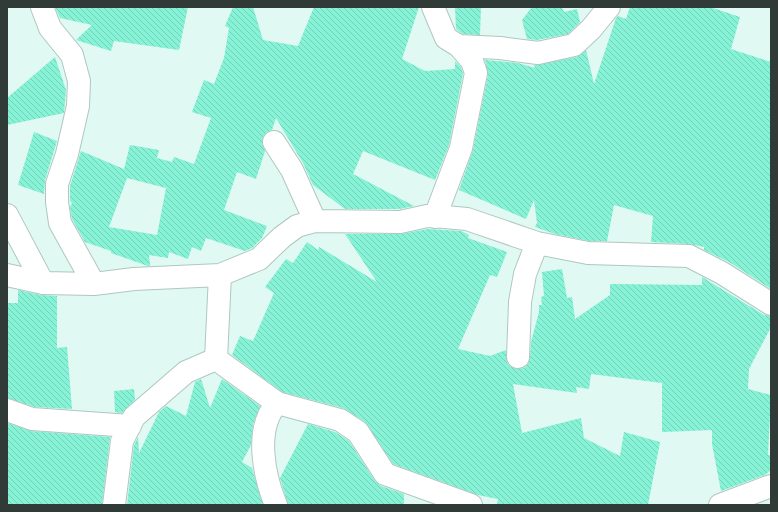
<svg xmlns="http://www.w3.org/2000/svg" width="778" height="512" font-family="'DM Sans',sans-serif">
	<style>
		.building { fill: url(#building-back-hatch); fill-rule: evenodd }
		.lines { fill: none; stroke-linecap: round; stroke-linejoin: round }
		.minor-casing { stroke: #afc7c0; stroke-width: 24 }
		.minor { stroke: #fff; stroke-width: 22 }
	</style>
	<defs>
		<pattern id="building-back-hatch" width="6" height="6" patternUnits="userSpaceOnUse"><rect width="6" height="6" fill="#86f2d6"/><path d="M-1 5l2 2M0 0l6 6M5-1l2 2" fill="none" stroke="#74d0b8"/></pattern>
	</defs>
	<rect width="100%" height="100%" fill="#e0f9f2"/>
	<path class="building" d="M 55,7 L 188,7 L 179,50 L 114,41 L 111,51 L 76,40 L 92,25 L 60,18 Z
		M 233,7 L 253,7 L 263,40 L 298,46 L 314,7 L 419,7 L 402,59 L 425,71 L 455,69 L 455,61 L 461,67 L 463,74 L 449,145 L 435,180 L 363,151 L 353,174 L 414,206 L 399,209 L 345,209 L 313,185 L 303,163 L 276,118 L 272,130 L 267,132 L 263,137 L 262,143 L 265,151 L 256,179 L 237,172 L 224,210 L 267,226 L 262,238 L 252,248 L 245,251 L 206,238 L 201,251 L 192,247 L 188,259 L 169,252 L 168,258 L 149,255 L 150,266 L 148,266 L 111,253 L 111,251 L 85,242 L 72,219 L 70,207 L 72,203 L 70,201 L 70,186 L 81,151 L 124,169 L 130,145 L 159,150 L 157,158 L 172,162 L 174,157 L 194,164 L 211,118 L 192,112 L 204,80 L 214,84 L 224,58 L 229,28 L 225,26 ZM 127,178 L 166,188 L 157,235 L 109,227 Z
		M 455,7 L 481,7 L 480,35 L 463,34 L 456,29 Z
		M 532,7 L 562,7 L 564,12 L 577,9 L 580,22 L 568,34 L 537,40 L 527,39 L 522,20 Z
		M 630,7 L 710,7 L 740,17 L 731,49 L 771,62 L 771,289 L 729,262 L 704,250 L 704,247 L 689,244 L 651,242 L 653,216 L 614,205 L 607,241 L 589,241 L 555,234 L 535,227 L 537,223 L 534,200 L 526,219 L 459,190 L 473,150 L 488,75 L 485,60 L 518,63 L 535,68 L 534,65 L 577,57 L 586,50 L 594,84 L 616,18 L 618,16 L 626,19 Z
		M 55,57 L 66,90 L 64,113 L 7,125 L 7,98 Z
		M 34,132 L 57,141 L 45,180 L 44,194 L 18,185 Z
		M 428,229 L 461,231 L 469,235 L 468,238 L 507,252 L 497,277 L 490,275 L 458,349 L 490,356 L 506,350 L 507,363 L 511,367 L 517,369 L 524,368 L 528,364 L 530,358 L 531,342 L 539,312 L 539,305 L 542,305 L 541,297 L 544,296 L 542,272 L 562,269 L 567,298 L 572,297 L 575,319 L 610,295 L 610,284 L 702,285 L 702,277 L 764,315 L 771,316 L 771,327 L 749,369 L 748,389 L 771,395 L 768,455 L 771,455 L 771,470 L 765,475 L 721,491 L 712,444 L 712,430 L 662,432 L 662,383 L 591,374 L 589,389 L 576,387 L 577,393 L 513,384 L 522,433 L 581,418 L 584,438 L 620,456 L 624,432 L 660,442 L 648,505 L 497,505 L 498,499 L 478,495 L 393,464 L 365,422 L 343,408 L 282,392 L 232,355 L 240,336 L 253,341 L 274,293 L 265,287 L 286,259 L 293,263 L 307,242 L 318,250 L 319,247 L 377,282 L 345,234 L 400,234 Z
		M 18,290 L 40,295 L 57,296 L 57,348 L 67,347 L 72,409 L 35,407 L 7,398 L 7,303 L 18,303 Z
		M 201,379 L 210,408 L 222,379 L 260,406 L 253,424 L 251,445 L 242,462 L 252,468 L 263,505 L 127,505 L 134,445 L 138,437 L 139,453 L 159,412 L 166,406 L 186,416 L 195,382 Z
		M 134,389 L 135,400 L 122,413 L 115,412 L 114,391 Z
		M 7,423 L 31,431 L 110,437 L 102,505 L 7,505 Z
		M 308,424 L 335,432 L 349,441 L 375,481 L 381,486 L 404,494 L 404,505 L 288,505 L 280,478 Z"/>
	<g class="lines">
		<g class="minor-casing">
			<path id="minor" d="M 42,7 L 50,28 L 72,55 L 79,81 L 78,106 L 67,154 L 57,184 L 57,202 L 60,223 L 94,284
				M 433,7 L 446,38 L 459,46 L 500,48 L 538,53 L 574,45 L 591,29 L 609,7
				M 274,142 L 292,170 L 315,221
				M 7,215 L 43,283
				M 435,217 L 461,148 L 476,73 L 472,61 L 459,46
				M 7,275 L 43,283 L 94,284 L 134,279 L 220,275 L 259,259 L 282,237 L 297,226 L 315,221 L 400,222 L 427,216 L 445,217 L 467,219 L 537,243 L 588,253 L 689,256 L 722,273 L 771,304
				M 220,275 L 216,359 L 277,403 C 254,429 264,476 276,505
				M 518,357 L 520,302 L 525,274 L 537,243
				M 277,403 L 340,420 L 358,432 L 385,474 L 471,505
				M 7,410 L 32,419 L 130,426
				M 114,505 L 122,441 L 134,417 L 186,372 L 216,359
				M 720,505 L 771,486"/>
		</g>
		<use href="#minor" class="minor"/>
	</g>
	<rect width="778" height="512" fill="none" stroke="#303a37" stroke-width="16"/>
</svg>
